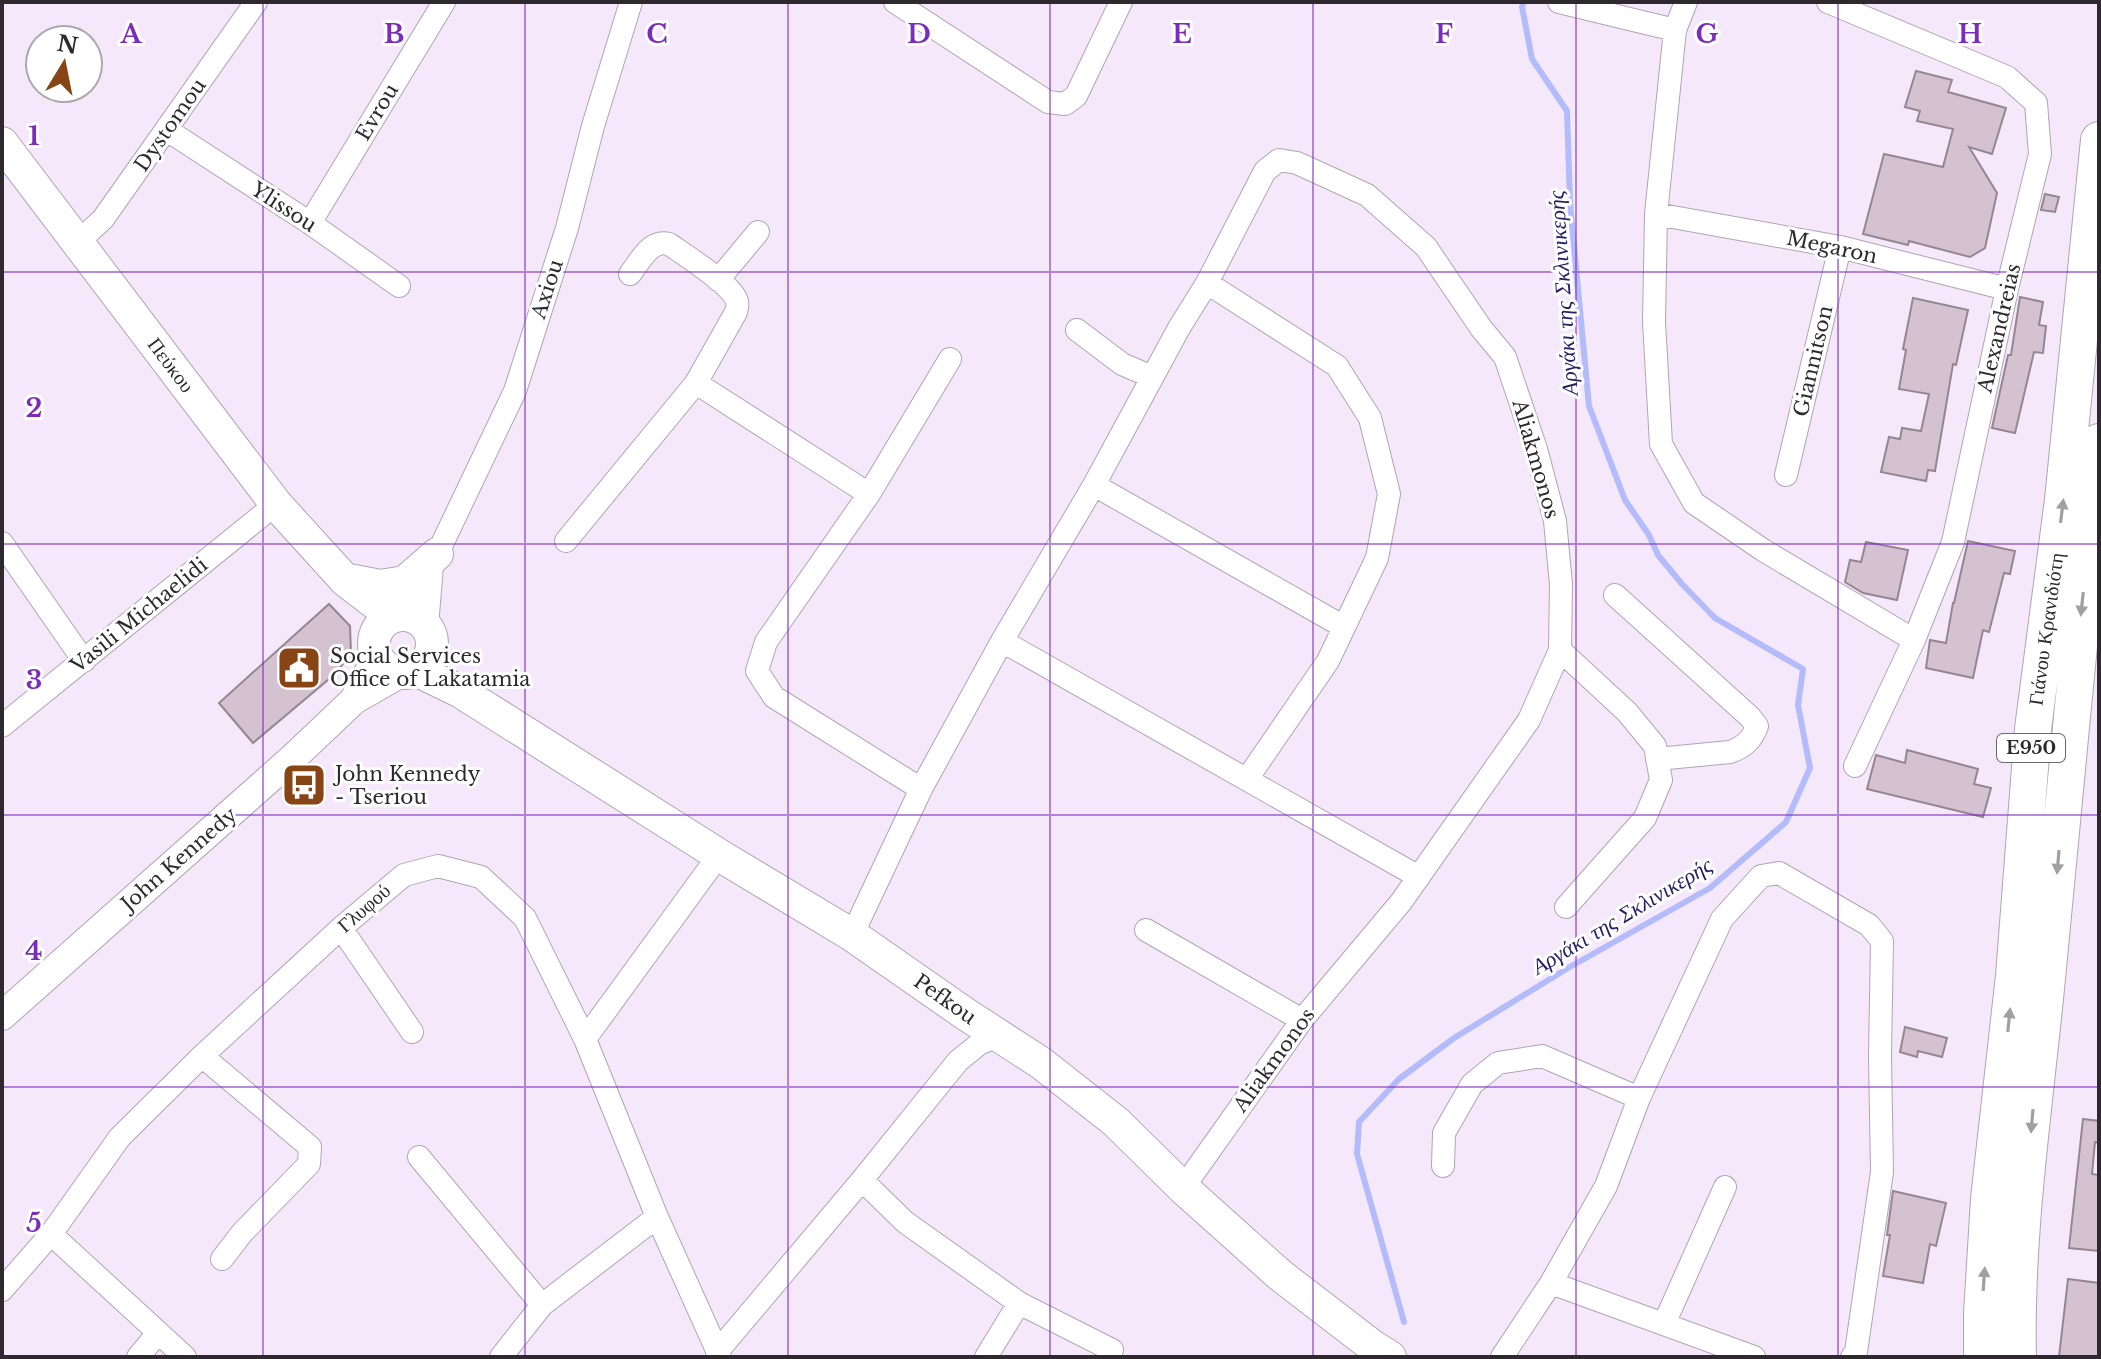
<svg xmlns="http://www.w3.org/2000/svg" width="2101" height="1359" font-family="'Libre Baskerville',serif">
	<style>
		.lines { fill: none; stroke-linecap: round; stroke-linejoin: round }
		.stream { stroke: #b3bbfa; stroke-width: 6 }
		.building { fill: #d5c2d0; stroke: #978692; stroke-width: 2 }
		.minor-casing { stroke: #b1a4b5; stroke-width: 24 }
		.tertiary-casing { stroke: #b1a4b5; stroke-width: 30 }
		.secondary-casing { stroke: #b1a4b5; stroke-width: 34 }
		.primary-casing { stroke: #b1a4b5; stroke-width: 38 }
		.minor { stroke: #fff; stroke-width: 22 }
		.tertiary { stroke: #fff; stroke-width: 28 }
		.secondary { stroke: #fff; stroke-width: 32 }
		.primary { stroke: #fff; stroke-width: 36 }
		.oneway { fill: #a09fa1 }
		.grid { fill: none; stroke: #7b2cbf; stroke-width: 2; stroke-opacity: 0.55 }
		.labels { text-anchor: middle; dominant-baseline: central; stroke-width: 6; stroke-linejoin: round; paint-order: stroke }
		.shield { fill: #fff; stroke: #6c696d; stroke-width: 2 }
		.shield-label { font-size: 18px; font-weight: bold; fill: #2d292f }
		.street-label { font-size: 20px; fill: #2d292f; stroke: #fff }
		.poi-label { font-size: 20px; fill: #2d292f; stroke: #fff; text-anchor: start }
		.water-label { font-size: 22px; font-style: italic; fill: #242067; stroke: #fff }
		.grid-label { font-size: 26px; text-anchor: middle; font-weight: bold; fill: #7b2cbf; stroke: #fff; stroke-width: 6; stroke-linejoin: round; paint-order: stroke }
	</style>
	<rect width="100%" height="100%" fill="#f5e8fa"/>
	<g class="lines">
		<path class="stream" d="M 1404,1322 L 1357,1154 L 1359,1122 L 1399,1079 L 1454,1038 L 1568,968 L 1710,888 L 1786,822 L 1810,768 L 1798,705 L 1803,669 L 1715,618 L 1682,584 L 1658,555 L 1649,535 L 1625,500 L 1589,406 L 1570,203 L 1567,111 L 1532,59 L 1522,7 L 1524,2"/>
	</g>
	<path class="building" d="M 1916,71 L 1952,80 L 1948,92 L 2006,108 L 1992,154 L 1969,147 L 1997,193 L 1985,248 L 1970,257 L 1909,241 L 1908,245 L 1863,234 L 1884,154 L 1943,167 L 1953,129 L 1917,121 L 1920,111 L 1905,107 Z
		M 2045,194 L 2059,197 L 2055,212 L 2041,210 Z
		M 2020,297 L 2043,302 L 2039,325 L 2046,326 L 2043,353 L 2034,352 L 2015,433 L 1992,428 L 2008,355 L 2011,355 Z
		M 1913,298 L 1968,310 L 1956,365 L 1953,364 L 1935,471 L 1928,470 L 1926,481 L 1881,472 L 1889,437 L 1900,439 L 1902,428 L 1921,431 L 1929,394 L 1899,389 L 1906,350 L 1903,349 Z
		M 1968,541 L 2015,551 L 2010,574 L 2004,573 L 1989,632 L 1983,630 L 1973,678 L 1926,668 L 1930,640 L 1946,643 L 1953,603 L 1954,603 Z
		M 1866,542 L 1908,550 L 1897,600 L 1863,593 L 1845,582 L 1850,560 L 1861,562 Z
		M 329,604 L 350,626 L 351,654 L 335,674 L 253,743 L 219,703 Z
		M 1907,750 L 1978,769 L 1974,784 L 1991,788 L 1983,817 L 1867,789 L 1876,755 L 1905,763 Z
		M 1905,1027 L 1947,1038 L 1942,1057 L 1918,1051 L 1917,1057 L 1900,1052 Z
		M 2083,1119 L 2099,1121 L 2099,1143 L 2095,1142 L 2092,1174 L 2099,1175 L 2099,1251 L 2069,1248 Z
		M 1893,1191 L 1946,1203 L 1936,1246 L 1930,1244 L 1923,1283 L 1883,1276 L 1890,1235 L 1887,1235 Z
		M 2068,1279 L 2099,1283 L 2099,1357 L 2059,1357 Z"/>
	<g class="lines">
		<g class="minor-casing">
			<path id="minor" d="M 895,2 L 1048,102 L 1065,104 L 1076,96 L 1121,2
				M 1559,2 L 1675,30
				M 1686,2 L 1675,30 L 1656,214 L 1654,322 L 1661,444 L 1694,503 L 1763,550 L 1914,640
				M 1828,2 L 2007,77 L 2036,103 L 2040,154 L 2007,289 L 1953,542 L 1914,640 L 1855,766
				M 167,130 L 310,223 L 399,286
				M 1656,214 L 1840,247 L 2007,289
				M 310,223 L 444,2
				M 78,242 L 103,219 L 256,2
				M 718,280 L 758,232
				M 1207,283 L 1337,366 L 1370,418 L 1389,494 L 1377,558 L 1328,661 L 1247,779
				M 1077,330 L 1122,364 L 1152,377
				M 696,383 L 869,494
				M 1786,475 L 1840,247
				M 1094,485 L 1344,627
				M 566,541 L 696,383 L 736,312 C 737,306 739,304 736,299 C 729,283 685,255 669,244 C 650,239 641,260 630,274
				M 2,543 L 84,661
				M 1615,595 L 1750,717 L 1757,726 C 1752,740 1744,747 1730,752 L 1657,759
				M 396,615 L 432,565 L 515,391 L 567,228 L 593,126 L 631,2
				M 427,626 L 432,566
				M 1002,641 L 1419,877
				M 1560,650 L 1627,712 L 1655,746 L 1661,780 L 1645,818 L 1566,907
				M 2,726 L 276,504
				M 921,789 L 774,697 L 757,671 L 766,642 L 869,494 L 950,359
				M 341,928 L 412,1032
				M 1146,930 L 1302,1020
				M 852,935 L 921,789 L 1002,641 L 1094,485 L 1179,328 L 1207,283 L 1265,171 L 1279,160 L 1297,163 L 1367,195 L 1426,247 L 1481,328 L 1505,357 L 1536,449 L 1555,521 L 1561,584 L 1560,650 L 1529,720 L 1401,902 L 1302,1020 L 1183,1188
				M 585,1039 L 719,855
				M 202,1056 L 310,1147 L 309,1164 L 242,1233 L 222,1259
				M 419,1157 L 542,1305
				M 1443,1166 L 1444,1133 L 1472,1084 L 1498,1063 L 1542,1056 L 1639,1098
				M 862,1180 L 905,1222 L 1019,1303 L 1112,1350
				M 51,1234 L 185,1357
				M 1551,1283 L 1754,1357
				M 2,1290 L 51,1234 L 120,1137 L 202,1056 L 341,928 L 404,875 L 438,866 L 481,877 L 525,918 L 585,1039 L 657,1217 L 720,1357
				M 1664,1324 L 1725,1187
				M 717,1352 L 862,1180 L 958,1061 L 979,1044 L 1000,1035
				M 138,1357 L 158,1333
				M 501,1357 L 542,1305 L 657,1217
				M 986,1357 L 1019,1303
				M 1502,1357 L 1551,1283 L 1606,1186 L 1639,1098 L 1722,919 L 1761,876 L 1779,873 L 1869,925 L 1882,941 L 1880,1056 L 1882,1172 L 1856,1352 L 1852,1357"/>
		</g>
		<g class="tertiary-casing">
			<path id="tertiary" d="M 354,700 L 377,656
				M 2,1016 L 295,756 L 354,700 L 401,673"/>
		</g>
		<g class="secondary-casing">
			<path id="secondary" d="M 2,143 L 276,504 L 346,581 L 392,616
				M 344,579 L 380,586 L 405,582 L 437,554
				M374 644a29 29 0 1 1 58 0a29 29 0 1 1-58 0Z
				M 416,670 L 461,692 L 719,855 L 852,935 L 964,1013 L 1041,1063 L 1116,1122 L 1183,1188 L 1280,1275 L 1371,1345 L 1390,1357"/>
		</g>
		<g class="primary-casing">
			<path id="primary" d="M 1982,1357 L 1982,1314 L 1989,1199 L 2014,976 L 2033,729 L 2063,500 L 2099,140
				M 2018,1357 C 2015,1230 2035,1104 2047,978 C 2065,799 2080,621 2099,442"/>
		</g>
		<use href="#minor" class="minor"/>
		<use href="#tertiary" class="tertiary"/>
		<use href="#secondary" class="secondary"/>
		<use href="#primary" class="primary"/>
	</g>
	<defs><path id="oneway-solid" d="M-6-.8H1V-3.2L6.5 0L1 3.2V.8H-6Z" transform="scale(2)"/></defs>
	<g class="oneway">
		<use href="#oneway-solid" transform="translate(2062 511) rotate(-83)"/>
		<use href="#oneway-solid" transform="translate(2082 604) rotate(96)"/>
		<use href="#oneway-solid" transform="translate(2058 862) rotate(95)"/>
		<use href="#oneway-solid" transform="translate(2009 1020) rotate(-84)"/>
		<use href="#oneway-solid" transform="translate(2032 1121) rotate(95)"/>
		<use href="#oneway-solid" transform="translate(1984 1279) rotate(-86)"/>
	</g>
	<path class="grid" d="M 263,2 L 263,1357M 525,2 L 525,1357M 788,2 L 788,1357M 1050,2 L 1050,1357M 1313,2 L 1313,1357M 1576,2 L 1576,1357M 1838,2 L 1838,1357M 2,272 L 2099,272M 2,544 L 2099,544M 2,815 L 2099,815M 2,1087 L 2099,1087"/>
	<defs>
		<g id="civic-square" transform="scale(2.3)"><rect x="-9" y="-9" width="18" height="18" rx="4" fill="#874414" stroke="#fff"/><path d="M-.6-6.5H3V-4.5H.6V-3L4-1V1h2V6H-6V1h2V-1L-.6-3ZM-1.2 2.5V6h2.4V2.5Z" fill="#fff"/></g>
		<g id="bus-square" transform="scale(2.3)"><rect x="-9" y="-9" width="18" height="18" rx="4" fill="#874414" stroke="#fff"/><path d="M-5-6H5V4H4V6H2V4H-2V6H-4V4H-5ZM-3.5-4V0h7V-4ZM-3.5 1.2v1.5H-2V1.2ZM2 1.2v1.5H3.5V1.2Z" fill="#fff"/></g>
	</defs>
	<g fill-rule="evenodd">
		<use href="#civic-square" x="299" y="668"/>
		<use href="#bus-square" x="304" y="785"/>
	</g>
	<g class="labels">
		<rect class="shield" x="1997" y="734" width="68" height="28" rx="6"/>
		<g class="shield-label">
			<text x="2031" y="748">E950</text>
		</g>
		<g class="street-label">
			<text transform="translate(377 112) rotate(-59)">Evrou</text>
			<text transform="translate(170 125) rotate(-55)">Dystomou</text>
			<text transform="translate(284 207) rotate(33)">Ylissou</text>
			<text transform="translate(1832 247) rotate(12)">Megaron</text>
			<text transform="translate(547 289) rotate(-72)">Axiou</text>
			<text transform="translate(1999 328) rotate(-77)">Alexandreias</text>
			<text transform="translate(1813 361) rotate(-77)">Giannitson</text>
			<text transform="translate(171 365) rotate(53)">Πεύκου</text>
			<text transform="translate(1536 459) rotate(74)">Aliakmonos</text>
			<text transform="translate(139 615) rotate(-39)">Vasili Michaelidi</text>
			<text transform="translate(2046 629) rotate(-82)">Γιάνου Κρανιδιότη</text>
			<text transform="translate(179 859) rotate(-41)">John Kennedy</text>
			<text transform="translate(364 908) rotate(-41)">Γλυφού</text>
			<text transform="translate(945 999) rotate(35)">Pefkou</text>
			<text transform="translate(1274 1060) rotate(-54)">Aliakmonos</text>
		</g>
		<g class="poi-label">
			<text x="330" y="656">Social Services<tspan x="330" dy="23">Office of Lakatamia</tspan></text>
			<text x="335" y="774">John Kennedy<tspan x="335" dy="23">- Tseriou</tspan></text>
		</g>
		<g class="water-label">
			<text transform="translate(1563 293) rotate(-94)">Αργάκι της Σκλινικερής</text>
			<text transform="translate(1622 916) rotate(-31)">Αργάκι της Σκλινικερής</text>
		</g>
	</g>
	<g class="grid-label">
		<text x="131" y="43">A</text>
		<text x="394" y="43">B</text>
		<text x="657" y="43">C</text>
		<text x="919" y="43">D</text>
		<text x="1182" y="43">E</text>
		<text x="1444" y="43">F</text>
		<text x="1707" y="43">G</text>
		<text x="1970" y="43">H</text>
		<text x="34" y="145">1</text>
		<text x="34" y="417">2</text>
		<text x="34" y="689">3</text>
		<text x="34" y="960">4</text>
		<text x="34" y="1232">5</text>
	</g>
	<rect width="2101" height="1359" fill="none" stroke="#2d292f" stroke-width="8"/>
	<g transform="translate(64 64) rotate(10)"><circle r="38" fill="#ffffff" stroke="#aba9ac" stroke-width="2"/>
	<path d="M0-6L14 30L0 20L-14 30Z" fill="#874414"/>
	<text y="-12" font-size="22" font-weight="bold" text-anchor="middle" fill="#2d292f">N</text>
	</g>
</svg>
